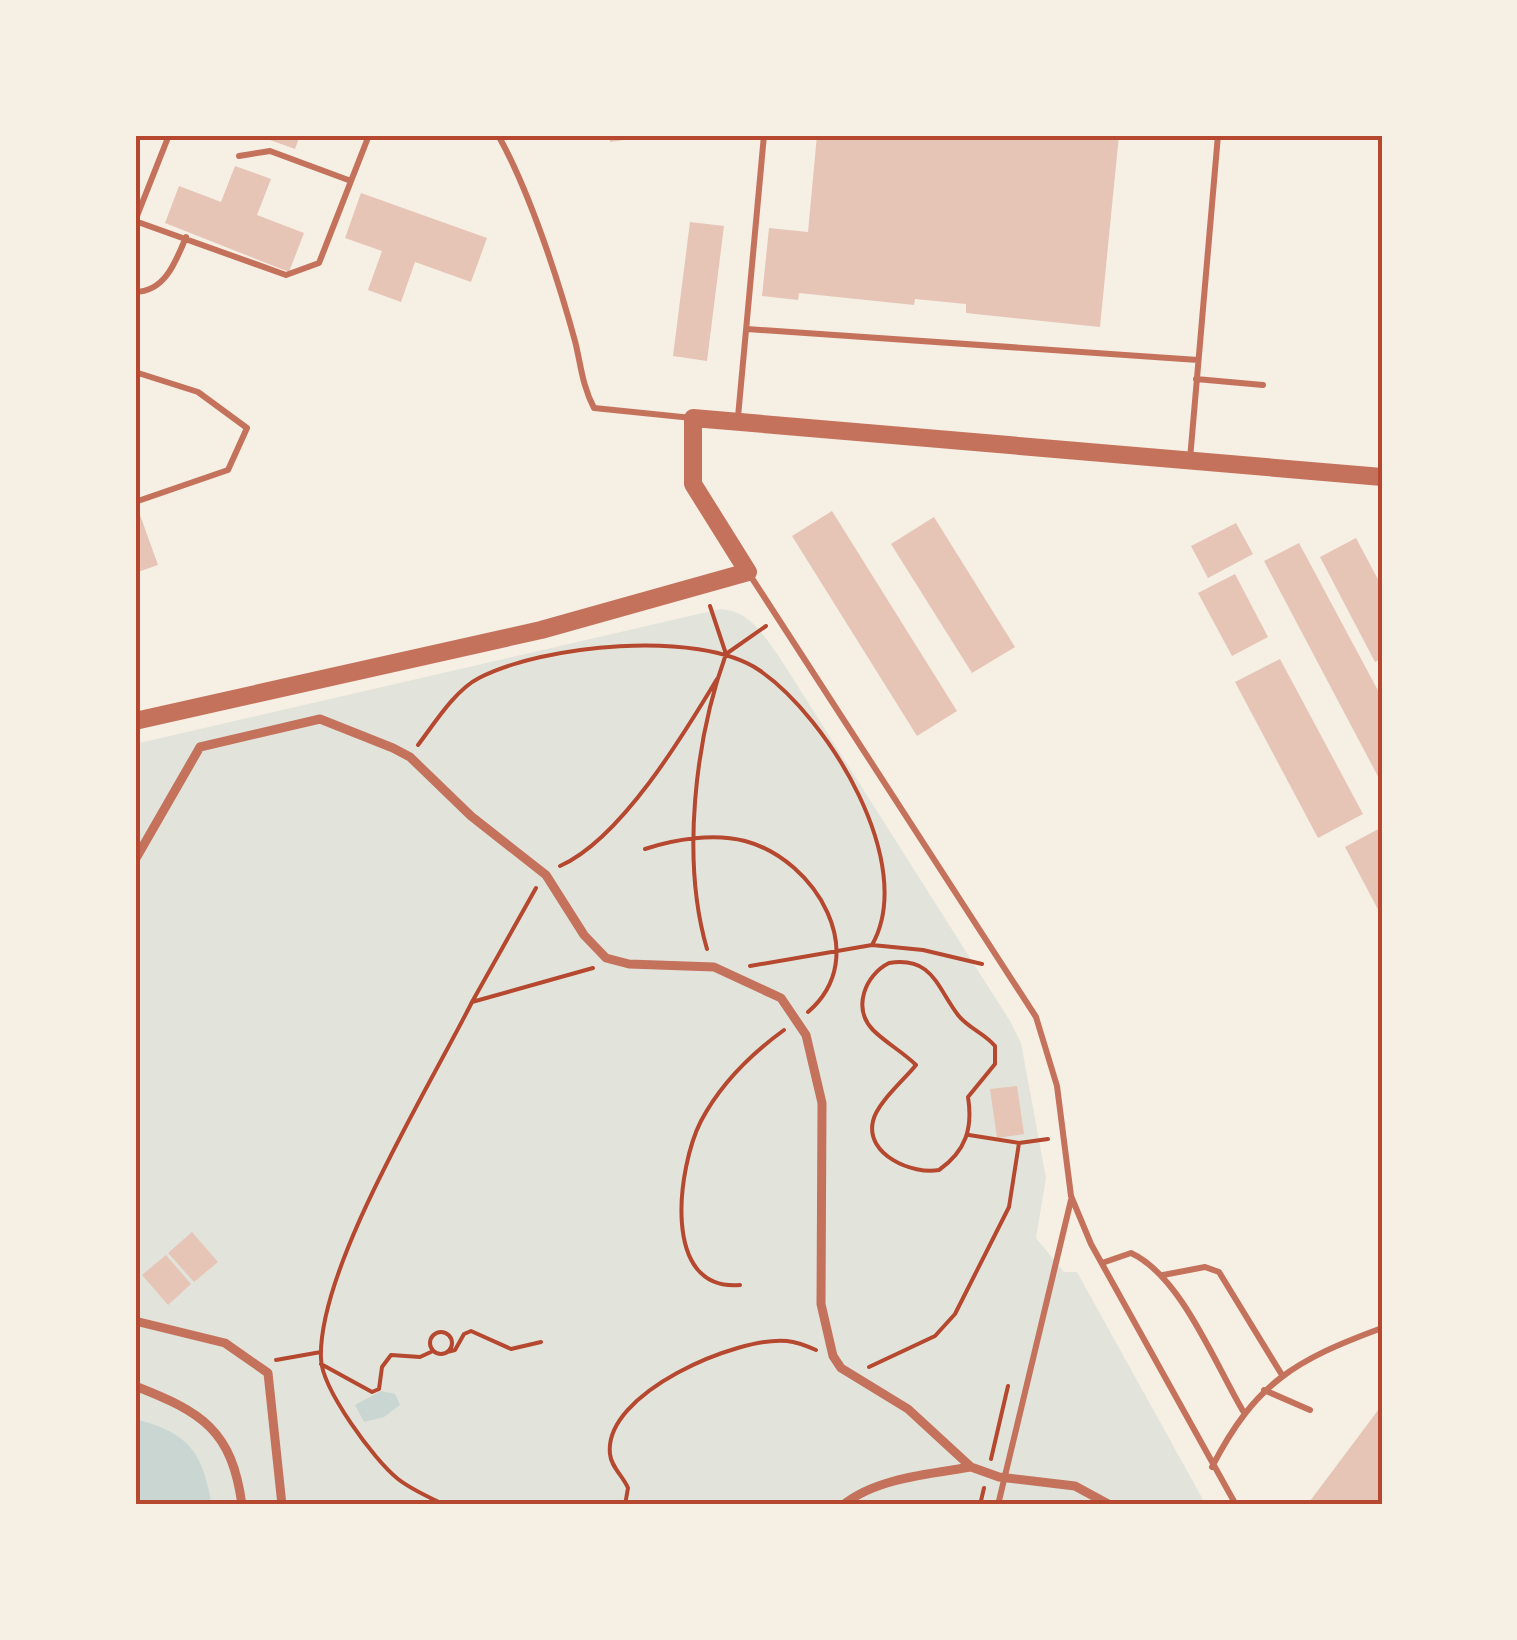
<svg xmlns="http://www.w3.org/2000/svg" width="1517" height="1640" font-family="'Titillium Web',sans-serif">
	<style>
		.green { fill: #e2e4dc }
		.water { fill: #c9d6d2 }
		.building { fill: #e6c5b7 }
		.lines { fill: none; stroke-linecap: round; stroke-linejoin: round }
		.path { stroke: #b5482f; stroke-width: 4 }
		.service { stroke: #c5725c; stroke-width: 6 }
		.pedestrian { stroke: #c5725c; stroke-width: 9 }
		.tertiary { stroke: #c5725c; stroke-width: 18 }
		.neatline { fill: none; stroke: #b5482f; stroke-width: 4 }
	</style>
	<rect width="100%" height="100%" fill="#f6efe4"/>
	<path class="green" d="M 720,609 C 749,611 761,632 778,655 L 1010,1021 L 1021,1043 L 1046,1178 L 1036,1238 L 1064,1272 L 1077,1272 L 1206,1505 L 135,1505 L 135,744 Z"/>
	<path class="water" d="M 381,1391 L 395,1394 L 400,1405 L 384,1417 L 364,1422 L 355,1405 Z
		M 135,1419 C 189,1433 202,1451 212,1505 L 135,1505 Z"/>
	<path class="building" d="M 256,135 L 300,135 L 295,149 Z
		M 610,135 L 645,135 L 645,137 L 610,142 Z
		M 817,135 L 1119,135 L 1100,327 L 966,313 L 966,304 L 915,299 L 914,305 L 799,293 L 798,300 L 762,296 L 769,228 L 808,232 Z
		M 235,166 L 271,179 L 257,215 L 304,233 L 289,272 L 165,223 L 179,186 L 221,202 Z
		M 361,193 L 487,238 L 471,282 L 415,262 L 401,302 L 368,290 L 382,251 L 345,238 Z
		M 690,222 L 724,226 L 707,361 L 673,356 Z
		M 832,511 L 957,711 L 917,736 L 792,536 Z
		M 139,512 L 158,565 L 135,573 L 135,513 Z
		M 934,517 L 1015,647 L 972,673 L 891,544 Z
		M 1236,523 L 1253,554 L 1208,578 L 1191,546 Z
		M 1356,538 L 1382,587 L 1382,658 L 1375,662 L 1320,557 Z
		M 1299,543 L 1382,698 L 1382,784 L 1264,561 Z
		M 1235,574 L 1268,637 L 1232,656 L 1198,593 Z
		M 1280,659 L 1363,814 L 1318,838 L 1235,682 Z
		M 1382,827 L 1382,917 L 1345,847 Z
		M 1017,1086 L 1024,1134 L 997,1138 L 990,1089 Z
		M 192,1232 L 218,1262 L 194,1282 L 168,1253 Z
		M 166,1255 L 191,1284 L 168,1305 L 142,1275 Z
		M 1382,1405 L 1382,1505 L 1307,1505 Z"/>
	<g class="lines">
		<path class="path" d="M 710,606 L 726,654
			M 418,745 C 434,724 455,690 479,678 C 542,645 698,629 759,670 C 828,717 918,864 872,945
			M 645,849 C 675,839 714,833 745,841 C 816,860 873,956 808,1012
			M 560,866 C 621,839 684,734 717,679
			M 707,949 C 681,860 695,740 726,654 L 766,626
			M 889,963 C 933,956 937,988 958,1015 C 968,1028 984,1033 995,1046 L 995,1064 L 968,1097 C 973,1128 966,1151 939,1170 C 913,1175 865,1155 873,1121 C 877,1103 904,1080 916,1065 C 903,1052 886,1043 873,1030 C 852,1008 865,975 889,963 Z
			M 750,966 L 872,945 L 923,950 L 982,964
			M 472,1002 L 536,888
			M 969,1135 L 1019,1143 L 1048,1139
			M 740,1285 C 660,1292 678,1166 701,1121 C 720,1085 751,1054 784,1030
			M430 1343a11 11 0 1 1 22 0a11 11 0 1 1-22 0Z
			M 447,1352 L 455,1350 L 464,1334 L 471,1331 L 511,1349 L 541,1342
			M 276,1360 L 321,1352
			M 321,1364 L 372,1392 L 379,1389 L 382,1367 L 391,1355 L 420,1357 L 433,1351
			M 869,1367 L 935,1336 L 955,1314 L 1009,1207 L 1019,1143
			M 991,1459 L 1008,1386
			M 445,1505 C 429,1497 412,1490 398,1479 C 374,1460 322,1389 321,1359 C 317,1269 430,1086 472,1002 L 593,968
			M 625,1505 L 628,1488 C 623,1476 611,1467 610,1454 C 603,1393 738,1336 787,1341 C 797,1342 807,1346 816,1350
			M 980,1505 L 984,1488"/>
		<path class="service" d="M 498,135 C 529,190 558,279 575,341 C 581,365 582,385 594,408 L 692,418
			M 239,156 L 270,151 L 351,181
			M 135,221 L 286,275 L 319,263 L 369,135
			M 135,221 L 169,135
			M 135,292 C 165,292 176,261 186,237
			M 747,329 L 1198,360
			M 135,372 L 198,392 L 247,428 L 228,470 L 135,502
			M 1196,379 L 1263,385
			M 738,417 L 764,135
			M 1190,459 L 1218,135
			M 748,572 L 1036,1017 L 1057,1086 L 1071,1196 L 1091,1244 L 1236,1505
			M 1102,1263 L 1131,1253 C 1181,1276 1215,1364 1243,1411
			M 1163,1275 L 1205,1267 L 1219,1272 L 1282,1375
			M 1264,1390 L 1310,1410
			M 1212,1467 C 1255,1383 1295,1360 1382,1328
			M 998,1505 L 1071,1200"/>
		<path class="pedestrian" d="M 135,860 L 200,747 L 320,719 L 393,748 L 410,757 L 471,816 L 546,875 L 584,935 L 606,958 L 629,964 L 714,967 L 781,998 L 806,1035 L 822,1103 L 821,1304 L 833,1356 L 841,1368 L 908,1409 L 971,1467 L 999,1477 L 1075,1486 L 1110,1505
			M 135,1321 L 225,1343 L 268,1373 L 282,1505
			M 135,1386 C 202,1412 232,1430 242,1505
			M 843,1505 C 876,1478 930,1474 971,1467"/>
		<path class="tertiary" d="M 135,721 L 541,630 L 748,572 L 693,484 L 693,418 L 1382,477"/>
	</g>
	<rect width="1517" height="1640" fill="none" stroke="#f6efe4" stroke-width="275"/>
	<rect x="138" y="138" width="1242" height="1364" class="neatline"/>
</svg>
